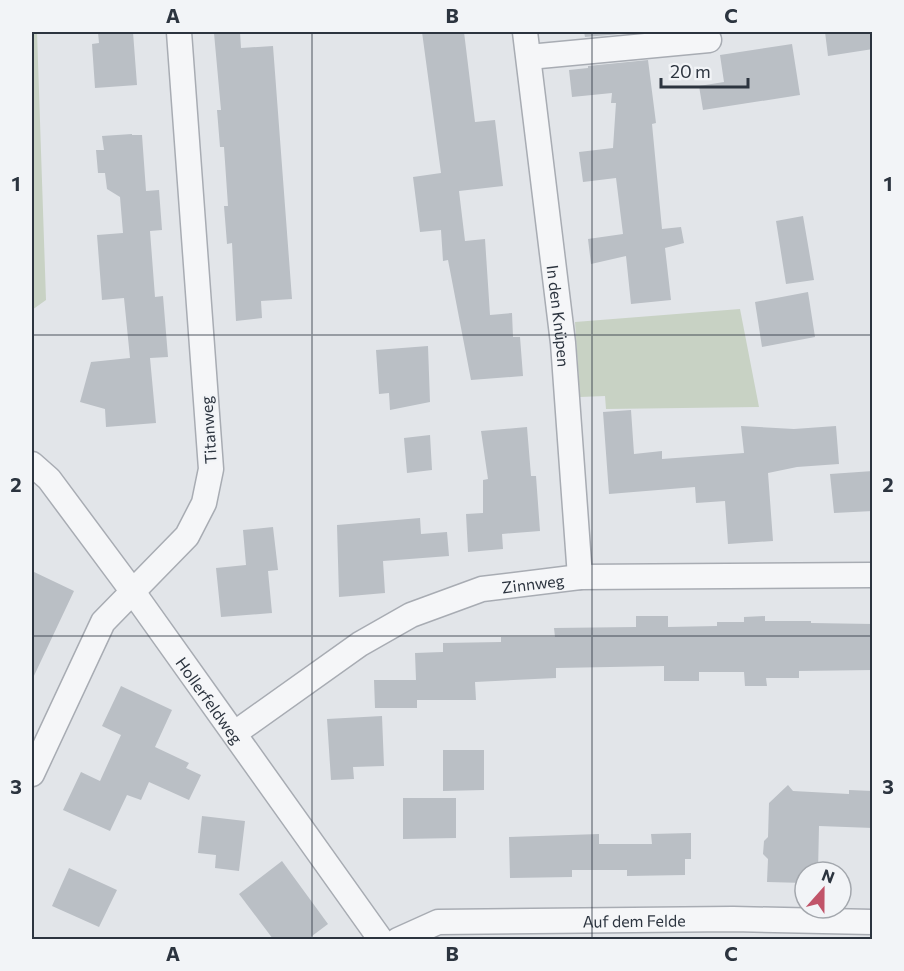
<svg xmlns="http://www.w3.org/2000/svg" width="904" height="971" font-family="Commissioner,sans-serif">
	<style>
		.green { fill: #c8d2c4 }
		.building { fill: #babfc5 }
		.lines { fill: none; stroke-linecap: round; stroke-linejoin: round }
		.minor-casing { stroke: #a8acb3; stroke-width: 27 }
		.minor { stroke: #f5f6f8; stroke-width: 24 }
		.grid { fill: none; stroke: #2c343f; stroke-width: 1.5; stroke-opacity: 0.55 }
		.labels { text-anchor: middle; dominant-baseline: central; stroke-width: 4.5; stroke-linejoin: round; paint-order: stroke }
		.street-label { font-size: 16px; fill: #2c343f; stroke: #f2f4f7 }
		.neatline { fill: none; stroke: #2c343f; stroke-width: 2 }
		.grid-label { font-size: 20px; text-anchor: middle; font-weight: bold; fill: #2c343f }
	</style>
	<rect width="100%" height="100%" fill="#e2e5e9"/>
	<path class="green" d="M 32,32 L 37,32 L 46,300 L 32,310 Z
		M 740,309 L 759,407 L 606,409 L 605,396 L 580,397 L 575,322 Z"/>
	<path class="building" d="M 98,32 L 133,32 L 137,85 L 95,88 L 92,44 L 99,43 Z
		M 240,32 L 241,48 L 273,46 L 292,299 L 261,301 L 262,318 L 236,321 L 232,243 L 227,244 L 224,206 L 228,206 L 224,147 L 220,147 L 217,110 L 221,110 L 214,33 Z
		M 422,32 L 464,32 L 475,122 L 495,120 L 503,186 L 459,191 L 465,241 L 485,239 L 490,315 L 512,313 L 513,337 L 520,337 L 523,376 L 471,380 L 448,260 L 443,261 L 441,230 L 420,232 L 413,177 L 441,173 Z
		M 584,32 L 645,32 L 585,37 Z
		M 825,32 L 873,32 L 873,49 L 828,56 Z
		M 792,44 L 800,95 L 703,110 L 699,86 L 724,82 L 720,55 Z
		M 648,60 L 656,123 L 652,124 L 662,229 L 681,227 L 684,243 L 665,248 L 671,300 L 631,304 L 626,256 L 591,264 L 588,239 L 623,234 L 616,178 L 583,182 L 579,152 L 613,148 L 616,103 L 611,103 L 612,93 L 572,97 L 569,70 L 588,68 L 588,66 Z
		M 132,134 L 132,135 L 142,135 L 146,191 L 159,190 L 162,230 L 150,231 L 155,297 L 163,296 L 168,357 L 150,358 L 156,423 L 106,427 L 105,409 L 80,402 L 91,362 L 130,358 L 124,298 L 102,300 L 97,235 L 123,233 L 120,197 L 107,189 L 105,173 L 98,173 L 96,150 L 104,150 L 102,136 Z
		M 803,216 L 814,280 L 786,284 L 776,221 Z
		M 808,292 L 815,337 L 762,347 L 755,302 Z
		M 428,346 L 430,402 L 390,410 L 389,393 L 379,394 L 376,350 Z
		M 631,410 L 634,454 L 662,451 L 662,459 L 744,453 L 741,426 L 794,429 L 836,426 L 839,464 L 797,467 L 768,473 L 773,541 L 728,544 L 725,501 L 696,503 L 695,487 L 609,494 L 603,412 Z
		M 527,427 L 531,476 L 536,476 L 540,531 L 502,534 L 503,549 L 468,552 L 466,514 L 483,513 L 483,480 L 488,479 L 481,431 Z
		M 430,435 L 432,470 L 407,473 L 404,438 Z
		M 873,471 L 873,511 L 834,513 L 830,474 Z
		M 420,518 L 421,534 L 447,532 L 449,556 L 383,561 L 385,593 L 339,597 L 337,525 Z
		M 273,527 L 278,570 L 268,571 L 272,613 L 221,617 L 216,568 L 246,565 L 243,530 Z
		M 32,571 L 74,591 L 32,680 Z
		M 636,616 L 668,616 L 668,627 L 717,626 L 717,622 L 744,622 L 744,617 L 765,616 L 765,621 L 811,621 L 811,623 L 873,624 L 873,670 L 799,671 L 799,678 L 766,678 L 767,686 L 745,686 L 744,672 L 699,672 L 699,681 L 664,681 L 664,666 L 556,668 L 556,678 L 475,682 L 476,700 L 417,700 L 417,708 L 375,708 L 374,680 L 416,680 L 415,653 L 443,652 L 443,643 L 501,642 L 501,637 L 555,637 L 554,628 L 636,627 Z
		M 121,686 L 172,710 L 155,747 L 189,763 L 186,768 L 201,775 L 189,800 L 149,782 L 141,800 L 127,795 L 110,831 L 63,810 L 81,772 L 100,781 L 121,735 L 102,726 Z
		M 382,716 L 384,766 L 353,767 L 354,779 L 331,780 L 327,719 Z
		M 443,750 L 484,750 L 484,790 L 443,791 Z
		M 788,785 L 793,791 L 849,794 L 849,790 L 873,791 L 873,828 L 819,826 L 818,872 L 805,872 L 805,883 L 767,882 L 768,859 L 763,854 L 764,841 L 768,837 L 769,803 Z
		M 403,798 L 456,798 L 456,838 L 403,839 Z
		M 202,816 L 245,821 L 239,871 L 215,868 L 216,855 L 198,853 Z
		M 691,833 L 691,859 L 685,859 L 685,875 L 627,876 L 627,870 L 572,870 L 572,877 L 510,878 L 509,837 L 599,834 L 599,844 L 652,844 L 651,834 Z
		M 282,861 L 328,924 L 308,939 L 273,939 L 239,894 Z
		M 69,868 L 117,890 L 99,927 L 52,906 Z"/>
	<g class="lines">
		<g class="minor-casing">
			<g id="minor">
				<path id="s1" d="M 525,32 L 563,343 L 580,577"/>
				<path d="M 529,57 L 709,40"/>
				<path id="s2" d="M 32,464 L 49,479 L 133,592 L 381,940"/>
				<path id="s3" d="M 235,733 L 360,644 L 411,615 L 482,589 L 580,577 L 872,575"/>
				<path d="M 32,774 L 103,622 L 187,536 L 204,503 L 211,469 L 179,32"/>
				<path id="s4" d="M 398,940 L 438,922 L 733,919 L 872,922"/>
			</g>
		</g>
		<use href="#minor" class="minor"/>
	</g>
	<path class="grid" d="M 312,32 L 312,940M 592,32 L 592,940M 32,335 L 872,335M 32,636 L 872,636"/>
	<g class="labels">
		<g class="street-label">
			<text stroke="none"><textPath href="#s1" startOffset="286">In den Knüpen</textPath></text>
			<text transform="translate(208 430) rotate(-94)">Titanweg</text>
			<text stroke="none"><textPath href="#s3" startOffset="339">Zinnweg</textPath></text>
			<text stroke="none"><textPath href="#s2" startOffset="296">Hollerfeldweg</textPath></text>
			<text stroke="none"><textPath href="#s4" startOffset="240">Auf dem Felde</textPath></text>
		</g>
	</g>
	<rect width="904" height="971" fill="none" stroke="#f2f4f7" stroke-width="66"/>
	<g transform="translate(823 890) rotate(21)"><circle r="28" fill="#f2f4f7" stroke="#a3a7ad" stroke-width="1.5"/>
	<path d="M0-4.5L10 22L0 15L-10 22Z" fill="#c15469"/>
	<text y="-9" font-size="16" font-weight="bold" text-anchor="middle" fill="#2c343f">N</text>
	</g>
	<path d="M661 78v9h87v-9" fill="none" stroke="#2c343f" stroke-width="3"/>
	<text x="670" y="78" font-size="18" fill="#2c343f" stroke="#f2f4f7" stroke-width="4.5" paint-order="stroke">20 m</text>
	<rect x="33" y="33" width="838" height="905" class="neatline"/>
	<g class="grid-label">
		<text x="173" y="23">A</text>
		<text x="452" y="23">B</text>
		<text x="731" y="23">C</text>
		<text x="16" y="191">1</text>
		<text x="888" y="191">1</text>
		<text x="16" y="492">2</text>
		<text x="888" y="492">2</text>
		<text x="16" y="794">3</text>
		<text x="888" y="794">3</text>
		<text x="173" y="961">A</text>
		<text x="452" y="961">B</text>
		<text x="731" y="961">C</text>
	</g>
</svg>
